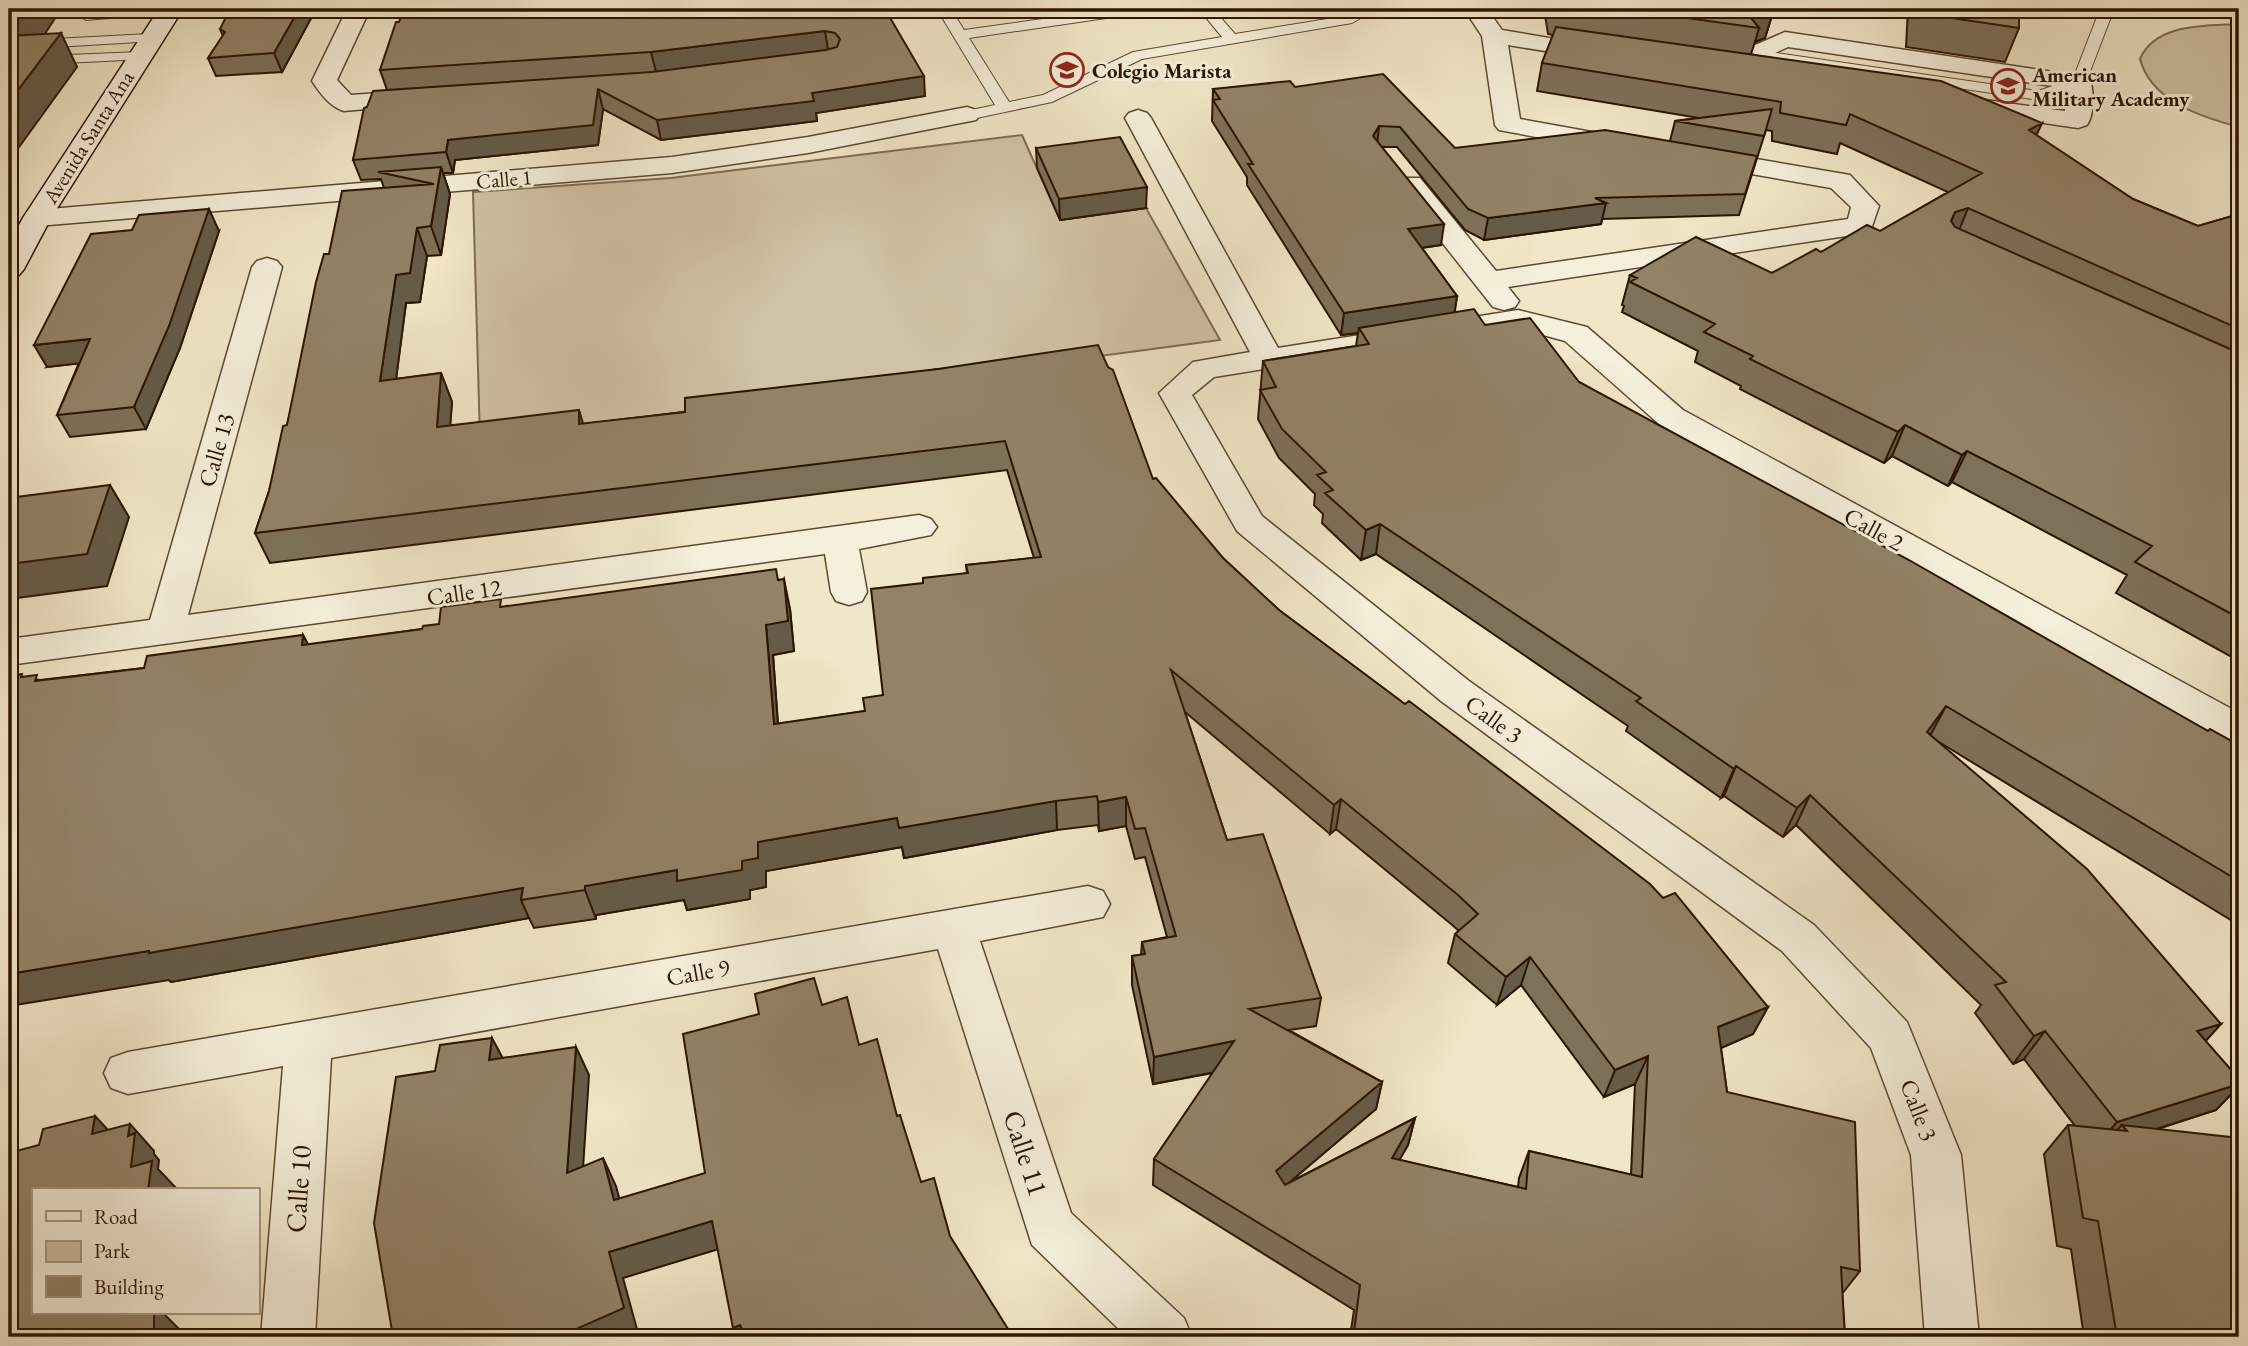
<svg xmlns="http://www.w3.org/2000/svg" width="2248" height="1346" font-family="'EB Garamond',serif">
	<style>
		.green { fill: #d0c2a5; stroke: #7e6c52; stroke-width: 2 }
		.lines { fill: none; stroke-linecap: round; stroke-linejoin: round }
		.lane-casing { stroke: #5d4932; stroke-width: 2 }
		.street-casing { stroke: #5d4932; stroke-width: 3 }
		.secondary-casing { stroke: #2c1500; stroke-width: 3 }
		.lane { fill: #f6efdb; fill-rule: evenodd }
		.street { fill: #f6efdb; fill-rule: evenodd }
		.secondary { fill: #f6efdb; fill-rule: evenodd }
		.wall { fill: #7e7059; stroke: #2c1500; stroke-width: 2; fill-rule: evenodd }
		.shaded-wall { fill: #665b48; stroke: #2c1500; stroke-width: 2 }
		.building { fill: #928267; stroke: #2c1500; stroke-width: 2; fill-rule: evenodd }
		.labels { text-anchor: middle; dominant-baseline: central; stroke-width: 6; stroke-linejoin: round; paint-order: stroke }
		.far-poi-label { font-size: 21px; font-weight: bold; fill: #2c1500; stroke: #f6efdb; text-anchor: start }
		.far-street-label { font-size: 21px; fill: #2c1500; stroke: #f6efdb }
		.street-label { font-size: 24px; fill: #2c1500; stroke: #f6efdb }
		.near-street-label { font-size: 28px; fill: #2c1500; stroke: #f6efdb }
	</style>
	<rect width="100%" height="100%" fill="#f1e6c7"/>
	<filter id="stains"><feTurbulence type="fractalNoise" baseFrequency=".00286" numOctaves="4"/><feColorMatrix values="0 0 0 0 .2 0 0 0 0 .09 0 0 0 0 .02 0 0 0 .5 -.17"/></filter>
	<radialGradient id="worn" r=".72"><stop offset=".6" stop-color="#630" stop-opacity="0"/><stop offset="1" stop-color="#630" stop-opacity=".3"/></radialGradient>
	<path class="green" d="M 2239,24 L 2239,127 C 2201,117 2151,101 2140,59 C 2155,23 2206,26 2239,24 Z
		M 1022,135 L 1060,220 L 1146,208 L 1220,340 L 480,439 L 473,192 L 671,178 Z"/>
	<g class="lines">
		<g class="lane-casing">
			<path id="lane" d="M 84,9 L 98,9 L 97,11 L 177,9 L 170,13 L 86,20 L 79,16 Z
				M 937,9 L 951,9 L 964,30 L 1113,9 L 1147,9 L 1140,13 L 969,38 L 1009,102 L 1043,95 L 1133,52 L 1222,37 L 1199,9 L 1213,9 L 1235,34 L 1352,15 L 1359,19 L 1352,23 L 1142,59 L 1052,102 L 967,120 L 959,115 L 962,112 L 995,105 Z
				M 2100,9 L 2114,9 L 2086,82 L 2039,100 L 1755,58 L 1748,54 L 1755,50 L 2038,91 L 2073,79 Z
				M 150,34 L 157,38 L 155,41 L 55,47 L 21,58 L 9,58 L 9,50 L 20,50 L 53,39 Z
				M 140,52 L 147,56 L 145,59 L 44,64 L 37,60 L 44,56 Z"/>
		</g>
		<g class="street-casing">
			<path id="street" d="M 347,9 L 370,9 L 337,80 L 351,95 L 422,90 L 431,93 L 435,98 L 431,103 L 344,111 C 330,107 320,93 312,81 Z
				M 1464,9 L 1487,9 L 1502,30 L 1609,48 L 1612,53 L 1609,58 L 1600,60 L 1508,45 L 1520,119 L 1625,138 L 1629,144 L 1625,150 L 1616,152 L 1499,130 L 1495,125 L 1482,36 Z
				M 1785,32 L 2088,77 C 2095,87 2094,116 2087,125 L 2078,128 L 1775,84 L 1743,54 L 1746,49 ZM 1788,47 L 2066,88 L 2065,111 L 1791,73 L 1771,55 Z
				M 967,107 L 976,110 L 980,115 L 976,120 L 808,153 L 672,173 L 37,226 L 27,224 L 23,218 L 27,212 L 37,210 L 672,157 L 808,137 Z
				M 1138,110 L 1147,113 L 1151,118 L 1278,348 L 1518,310 L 1587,327 L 1683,410 L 2239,713 L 2239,746 L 2225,741 L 1659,424 L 1565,341 L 1518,328 L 1214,377 L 1192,395 L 1262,516 L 1469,681 L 1814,925 L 1907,1022 L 1961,1155 L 1979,1337 L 1925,1337 L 1911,1155 L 1871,1048 L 1782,951 L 1441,701 L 1237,531 L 1159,393 L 1193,362 L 1250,352 L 1125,118 L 1129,113 Z
				M 1703,150 L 1850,175 L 1879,206 L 1870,232 L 1860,234 L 1508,287 L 1519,301 L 1515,307 L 1504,310 L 1493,307 L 1396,184 L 1400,178 L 1420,178 L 1496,271 L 1848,219 L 1851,207 L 1831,188 L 1694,164 L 1690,158 L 1694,152 Z
				M 267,258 L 277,261 L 282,267 L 188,615 L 919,515 L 931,519 L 937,527 L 931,535 L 859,549 L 867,592 L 862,601 L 849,605 L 836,601 L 831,592 L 825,554 L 9,665 L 9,639 L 150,620 L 252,267 L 257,261 Z
				M 1088,886 L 1103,891 L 1110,904 L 1103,917 L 980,941 L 1071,1213 L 1184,1318 L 1192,1337 L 1127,1337 L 1032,1245 L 938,949 L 331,1058 L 315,1337 L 261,1337 L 283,1066 L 128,1094 L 111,1088 L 104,1073 L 111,1058 L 128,1052 Z"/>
		</g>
		<g class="secondary-casing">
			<path id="secondary" d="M 159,9 L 183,9 L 51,218 L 24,269 L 19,275 L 9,278 L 9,243 L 23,218 Z"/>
		</g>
		<use href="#lane" class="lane"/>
		<use href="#street" class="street"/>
		<use href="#secondary" class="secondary"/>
	</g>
	<path class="wall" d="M 316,9 L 282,72 L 216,76 L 208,58 L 223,36 L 220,29 Z
		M 885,9 L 925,96 L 816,113 L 817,121 L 661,140 L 603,109 L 598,145 L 455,160 L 453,173 L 443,173 L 450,194 L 441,255 L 427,256 L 420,302 L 406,303 L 396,379 L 441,373 L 452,402 L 450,425 L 583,424 L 685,412 L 938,369 L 1153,479 L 1223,558 L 1279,610 L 1663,898 L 1768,1007 L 1753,1034 L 1721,1048 L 1727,1092 L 1860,1271 L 1842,1294 L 1845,1337 L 1350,1337 L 1354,1310 L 1153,1185 L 1154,1159 L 1213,1073 L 1153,1084 L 1132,985 L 1132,956 L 1141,955 L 1142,942 L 1167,937 L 1145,857 L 1135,859 L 1126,826 L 1099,831 L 1098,825 L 1057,830 L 904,858 L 902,847 L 766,871 L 766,887 L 750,890 L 750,899 L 687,910 L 684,900 L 596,915 L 596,919 L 534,928 L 529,918 L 171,982 L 169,980 L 23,677 L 40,680 L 144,668 L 303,635 L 308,645 L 422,629 L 504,607 L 779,580 L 790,609 L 794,651 L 773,655 L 778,724 L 865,711 L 883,695 L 923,583 L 967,573 L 966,565 L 1034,558 L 1007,470 L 270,563 L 255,533 L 269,491 L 287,425 L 329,254 L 384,188 L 381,179 L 361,180 L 353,160 L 367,107 L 387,90 L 380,70 ZM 1185,712 L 1330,834 L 1336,829 L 1451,924 L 1459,931 L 1455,934 L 1448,963 L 1497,1005 L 1521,985 L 1604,1097 L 1635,1084 L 1631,1175 L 1529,1151 L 1519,1178 L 1518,1187 L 1399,1160 L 1408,1145 L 1415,1118 L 1290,1182 L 1376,1109 L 1382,1082 L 1289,1030 L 1316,1026 L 1321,998 L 1227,840 Z
		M 1544,9 L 1774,9 L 1765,38 L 1755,42 L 1751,54 L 2036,136 L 2133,199 L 2198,226 L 2239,214 L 2239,661 L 2116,593 L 2127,575 L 1952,482 L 1948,486 L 1892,456 L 1884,463 L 1740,389 L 1741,386 L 1695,362 L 1698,351 L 1622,312 L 1624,306 L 1622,305 L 1630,275 L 1772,273 L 1821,252 L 1880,231 L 1948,192 L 1840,143 L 1837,154 L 1772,141 L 1772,131 L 1766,130 L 1739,215 L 1602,219 L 1601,224 L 1484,240 L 1465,230 L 1397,147 L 1382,147 L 1441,245 L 1422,248 L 1457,296 L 1454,313 L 1485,325 L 1579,382 L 2208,731 L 2239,745 L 2239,925 L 1934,739 L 2239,1079 L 2239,1086 L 2216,1110 L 2158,1129 L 2239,1337 L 2084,1337 L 2071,1249 L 2057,1246 L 2044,1154 L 2068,1125 L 2075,1126 L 2024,1059 L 2013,1064 L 1975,1013 L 1981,1005 L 1796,825 L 1783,837 L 1724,796 L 1721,798 L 1626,731 L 1628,726 L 1376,554 L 1361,560 L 1322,523 L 1323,514 L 1314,505 L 1315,494 L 1279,458 L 1258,419 L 1263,361 L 1356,346 L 1358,333 L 1341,335 L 1247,185 L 1247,177 L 1212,121 L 1213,89 L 1295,87 L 1455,148 L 1670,141 L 1675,121 L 1699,118 L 1537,91 L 1542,63 L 1553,35 L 1548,34 Z
		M 1908,9 L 2019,9 L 2019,28 L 2005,62 L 1906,47 Z
		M 1036,148 L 1146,208 L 1060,220 L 1037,168 Z
		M 219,231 L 180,348 L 146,429 L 70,437 L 57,415 L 79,363 L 47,367 Z"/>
	<path class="shaded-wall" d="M 18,9 L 61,9 L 41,40 L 9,48 L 9,11 Z
		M 299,9 L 316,9 L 282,72 L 274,53 Z
		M 1762,9 L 1774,9 L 1765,38 L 1755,42 L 1759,28 L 1751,18 L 1755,12 Z
		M 825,31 L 828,50 L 656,72 L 651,52 Z
		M 61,33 L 77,67 L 9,161 L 9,102 Z
		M 924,76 L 925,96 L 816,113 L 817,121 L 661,140 L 657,120 L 812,93 Z
		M 598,89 L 603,109 L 598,145 L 455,160 L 453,173 L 446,152 L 448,140 Z
		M 2042,123 L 2029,152 L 2029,130 Z
		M 1379,126 L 1377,146 L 1373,136 Z
		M 441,167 L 450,194 L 441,255 L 431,226 Z
		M 1147,187 L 1146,208 L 1060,220 L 1059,199 Z
		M 1606,203 L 1601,224 L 1484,240 L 1488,218 Z
		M 1968,208 L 1956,238 L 1943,242 L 1955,212 Z
		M 209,209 L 219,231 L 180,348 L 146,429 L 134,407 Z
		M 1444,224 L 1441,245 L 1405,250 L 1408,229 Z
		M 417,228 L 427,256 L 420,302 L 406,303 L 392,410 L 380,381 L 396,275 Z
		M 1457,296 L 1454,318 L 1359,328 L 1358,333 L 1341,335 L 1344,313 Z
		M 90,339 L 102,361 L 47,367 L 34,345 Z
		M 441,373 L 452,402 L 448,457 L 437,427 Z
		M 579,410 L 588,440 L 579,424 Z
		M 1905,425 L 1892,456 L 1884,463 L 1898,432 Z
		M 1967,451 L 1952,482 L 1948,486 L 1962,455 Z
		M 110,485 L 129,517 L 107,586 L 9,599 L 9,564 Z
		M 1380,524 L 1376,554 L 1361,560 L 1366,530 Z
		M 784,579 L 790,609 L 794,651 L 773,655 L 780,754 L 774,724 L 766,625 Z
		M 303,635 L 319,665 L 302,645 Z
		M 1946,706 L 1930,736 L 1927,732 Z
		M 1736,766 L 1724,796 L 1721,798 L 1734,769 Z
		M 1810,795 L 1796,825 L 1783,837 L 1797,808 Z
		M 1126,797 L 1126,826 L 1099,831 L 1098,802 Z
		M 1341,799 L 1336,829 L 1330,834 L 1334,805 Z
		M 1056,801 L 1057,830 L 904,858 L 902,847 L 766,871 L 766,887 L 750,890 L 750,899 L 687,910 L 684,900 L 596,915 L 596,919 L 585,890 L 585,886 L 677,870 L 742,861 L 758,842 L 897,818 Z
		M 523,888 L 521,900 L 529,918 L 171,982 L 169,980 L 9,1006 L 9,974 Z
		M 1530,957 L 1521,985 L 1497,1005 L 1506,977 Z
		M 1768,1007 L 1753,1034 L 1705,1055 L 1718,1027 Z
		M 2221,1024 L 2195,1053 L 2197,1031 Z
		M 2045,1031 L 2024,1059 L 2013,1064 L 2034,1036 Z
		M 492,1038 L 507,1066 L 489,1060 Z
		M 1234,1041 L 1231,1069 L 1153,1084 L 1154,1057 Z
		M 576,1047 L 589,1075 L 581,1200 L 567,1173 Z
		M 1648,1056 L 1635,1084 L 1604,1097 L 1615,1070 Z
		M 1382,1082 L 1376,1109 L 1272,1197 L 1276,1171 Z
		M 2239,1084 L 2239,1086 L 2216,1110 L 2118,1141 L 2127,1131 L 2122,1125 L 2102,1146 L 2093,1149 L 2117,1122 Z
		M 95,1116 L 120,1143 L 92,1134 Z
		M 1415,1118 L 1408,1145 L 1385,1185 L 1392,1158 Z
		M 130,1124 L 154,1151 L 154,1154 L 159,1160 L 158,1169 L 176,1188 L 175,1190 L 148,1190 L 131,1167 L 128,1136 Z
		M 603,1158 L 616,1186 L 627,1227 L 614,1200 Z
		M 712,1221 L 722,1248 L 623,1278 L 638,1333 L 629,1337 L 568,1337 L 567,1333 L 609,1252 Z
		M 134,1313 L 163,1313 L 179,1329 L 180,1337 L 154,1337 Z
		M 740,1325 L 745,1337 L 737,1337 L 733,1328 Z"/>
	<path class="building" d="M 230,9 L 299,9 L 274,53 L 208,58 L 225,32 L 220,29 Z
		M 404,9 L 885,9 L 924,76 L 812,93 L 814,101 L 657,120 L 598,89 L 593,125 L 448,140 L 446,152 L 353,160 L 364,108 L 367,107 L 373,91 L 652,72 L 826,50 L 837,47 L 840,39 L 835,33 L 825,31 L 651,52 L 380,70 L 396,22 L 399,22 Z
		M 1622,9 L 1762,9 L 1755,12 L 1751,18 L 1759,28 Z
		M 1918,9 L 2019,9 L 2019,28 L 1918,13 Z
		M 1556,27 L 1941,81 L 2042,123 L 2029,130 L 2133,199 L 2198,226 L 2239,214 L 2239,329 L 1968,208 L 1955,212 L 1951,221 L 1955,227 L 2239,353 L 2239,618 L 2135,562 L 2152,546 L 1967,451 L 1962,455 L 1905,425 L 1898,432 L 1750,359 L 1753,356 L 1704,332 L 1715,324 L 1630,282 L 1637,278 L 1630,275 L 1696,237 L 1772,273 L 1816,249 L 1821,252 L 1867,225 L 1880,231 L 1982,173 L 1850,114 L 1846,125 L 1780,113 L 1781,102 L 1542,63 Z
		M 61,33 L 9,102 L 9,36 Z
		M 1383,74 L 1455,148 L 1605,130 L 1757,156 L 1745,194 L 1595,198 L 1606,203 L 1488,218 L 1468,209 L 1400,127 L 1379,126 L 1373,136 L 1444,224 L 1408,229 L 1457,296 L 1344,313 L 1248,164 L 1253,164 L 1213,100 L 1220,99 L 1213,89 L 1290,81 L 1295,87 Z
		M 1772,109 L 1764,136 L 1675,121 Z
		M 1120,137 L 1147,187 L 1059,199 L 1036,148 Z
		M 441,167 L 431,226 L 417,228 L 410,273 L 396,275 L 380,381 L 441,373 L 437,427 L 579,410 L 579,424 L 685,412 L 685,398 L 938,369 L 1098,345 L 1108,367 L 1113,370 L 1153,479 L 1156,478 L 1223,558 L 1279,610 L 1405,704 L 1409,701 L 1650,884 L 1663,898 L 1675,893 L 1768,1007 L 1718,1027 L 1727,1092 L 1855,1122 L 1860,1271 L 1841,1267 L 1845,1337 L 1375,1337 L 1354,1332 L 1360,1285 L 1154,1159 L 1234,1041 L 1154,1057 L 1132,956 L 1145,954 L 1142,942 L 1176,936 L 1145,828 L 1135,829 L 1126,797 L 1098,802 L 1097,796 L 1056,801 L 899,828 L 897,818 L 758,842 L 758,858 L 742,861 L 742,870 L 677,881 L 677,870 L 585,886 L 585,890 L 521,900 L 523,888 L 149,953 L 149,951 L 9,974 L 9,676 L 22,674 L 21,677 L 37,675 L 35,681 L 144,668 L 147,656 L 303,635 L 302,645 L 422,629 L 423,626 L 439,624 L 441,607 L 501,599 L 500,607 L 776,569 L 778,580 L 784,579 L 788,621 L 766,625 L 774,724 L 865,711 L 863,698 L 883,695 L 871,589 L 923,583 L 923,578 L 968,573 L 966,565 L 1041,557 L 1005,441 L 255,533 L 269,491 L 283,426 L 287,425 L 316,282 L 324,254 L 329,254 L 342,191 L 434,184 L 378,172 ZM 1171,670 L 1334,805 L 1341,799 L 1458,895 L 1478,914 L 1455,934 L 1506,977 L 1530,957 L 1615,1070 L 1648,1056 L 1642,1177 L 1529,1151 L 1526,1189 L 1392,1158 L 1415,1118 L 1285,1185 L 1276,1171 L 1382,1082 L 1249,1009 L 1321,998 L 1263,834 L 1227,840 Z
		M 209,209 L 169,326 L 134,407 L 57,415 L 90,339 L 34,345 L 91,234 L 132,230 L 139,215 Z
		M 1474,309 L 1485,325 L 1530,318 L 1579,382 L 1909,560 L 2208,731 L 2210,729 L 2239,745 L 2239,881 L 1946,706 L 1927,732 L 2087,869 L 2221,1024 L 2197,1031 L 2239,1079 L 2239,1084 L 2117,1122 L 2045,1031 L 2034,1036 L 1995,985 L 2006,982 L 1810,795 L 1797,808 L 1736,766 L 1734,769 L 1636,701 L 1641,698 L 1380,524 L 1366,530 L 1325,493 L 1333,490 L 1317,475 L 1326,472 L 1282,429 L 1260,390 L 1276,387 L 1263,361 L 1369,344 L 1359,328 Z
		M 110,485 L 87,554 L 9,564 L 9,498 Z
		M 814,978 L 822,1005 L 847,997 L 859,1045 L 877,1039 L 897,1116 L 900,1115 L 921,1182 L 934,1178 L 950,1236 L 1013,1337 L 746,1337 L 740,1325 L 733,1328 L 712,1221 L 609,1252 L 624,1308 L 567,1333 L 568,1337 L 393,1337 L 374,1223 L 396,1077 L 435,1071 L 440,1045 L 492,1038 L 489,1060 L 576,1047 L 567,1173 L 603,1158 L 614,1200 L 705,1173 L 683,1034 L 759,1014 L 755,994 Z
		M 95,1116 L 92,1134 L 130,1124 L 128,1136 L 135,1133 L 131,1167 L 152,1161 L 148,1190 L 33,1190 L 33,1313 L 154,1313 L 154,1337 L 9,1337 L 9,1153 L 39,1145 L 43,1129 Z
		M 2068,1125 L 2127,1131 L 2122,1125 L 2239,1138 L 2239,1337 L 2117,1337 L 2098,1221 L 2083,1218 Z"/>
	<defs>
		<g id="school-ring" transform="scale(1.75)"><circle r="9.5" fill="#f6efdb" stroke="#8f2418" stroke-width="1.5"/><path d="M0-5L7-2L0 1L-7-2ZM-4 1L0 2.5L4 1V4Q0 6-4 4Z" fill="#8f2418"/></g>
	</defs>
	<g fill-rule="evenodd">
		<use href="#school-ring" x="1067" y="70"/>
		<use href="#school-ring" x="2008" y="86"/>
	</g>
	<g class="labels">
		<g class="far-poi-label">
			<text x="1092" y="70">Colegio Marista</text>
			<text x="2032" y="74">American<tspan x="2032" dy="24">Military Academy</tspan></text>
		</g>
		<g class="far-street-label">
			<text transform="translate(88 137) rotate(-58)">Avenida Santa Ana</text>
			<text transform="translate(504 179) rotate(-5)">Calle 1</text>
		</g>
		<g class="street-label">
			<text transform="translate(216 450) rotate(-74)">Calle 13</text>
			<text transform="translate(1874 529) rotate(29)">Calle 2</text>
			<text transform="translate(464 592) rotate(-8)">Calle 12</text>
			<text transform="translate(1494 719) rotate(36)">Calle 3</text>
			<text transform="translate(698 972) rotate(-10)">Calle 9</text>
			<text transform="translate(1919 1110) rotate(69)">Calle 3</text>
		</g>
		<g class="near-street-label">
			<text transform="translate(1026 1153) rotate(72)">Calle 11</text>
			<text transform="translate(298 1189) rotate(-86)">Calle 10</text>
		</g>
	</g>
	<rect width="2248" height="1346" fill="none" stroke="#f1e6c7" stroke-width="35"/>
	<rect x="10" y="10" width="2227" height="1325" fill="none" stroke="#2c1500" stroke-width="3.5"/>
	<rect x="18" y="18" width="2213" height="1311" fill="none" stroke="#2c1500" stroke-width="2"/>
	<rect x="32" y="1188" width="228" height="126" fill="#f6efdb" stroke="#a59883" stroke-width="2"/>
	<rect x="46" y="1211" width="35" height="10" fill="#f6efdb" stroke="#a59883" stroke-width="2"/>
	<text x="94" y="1224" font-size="21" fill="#2c1500">Road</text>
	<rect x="46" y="1241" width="35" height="21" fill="#d0c2a5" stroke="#a59883" stroke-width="2"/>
	<text x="94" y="1258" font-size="21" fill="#2c1500">Park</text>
	<rect x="46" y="1276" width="35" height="21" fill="#928267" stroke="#a59883" stroke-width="2"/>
	<text x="94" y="1294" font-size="21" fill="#2c1500">Building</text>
	<rect width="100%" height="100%" filter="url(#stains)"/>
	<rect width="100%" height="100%" fill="url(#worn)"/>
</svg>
